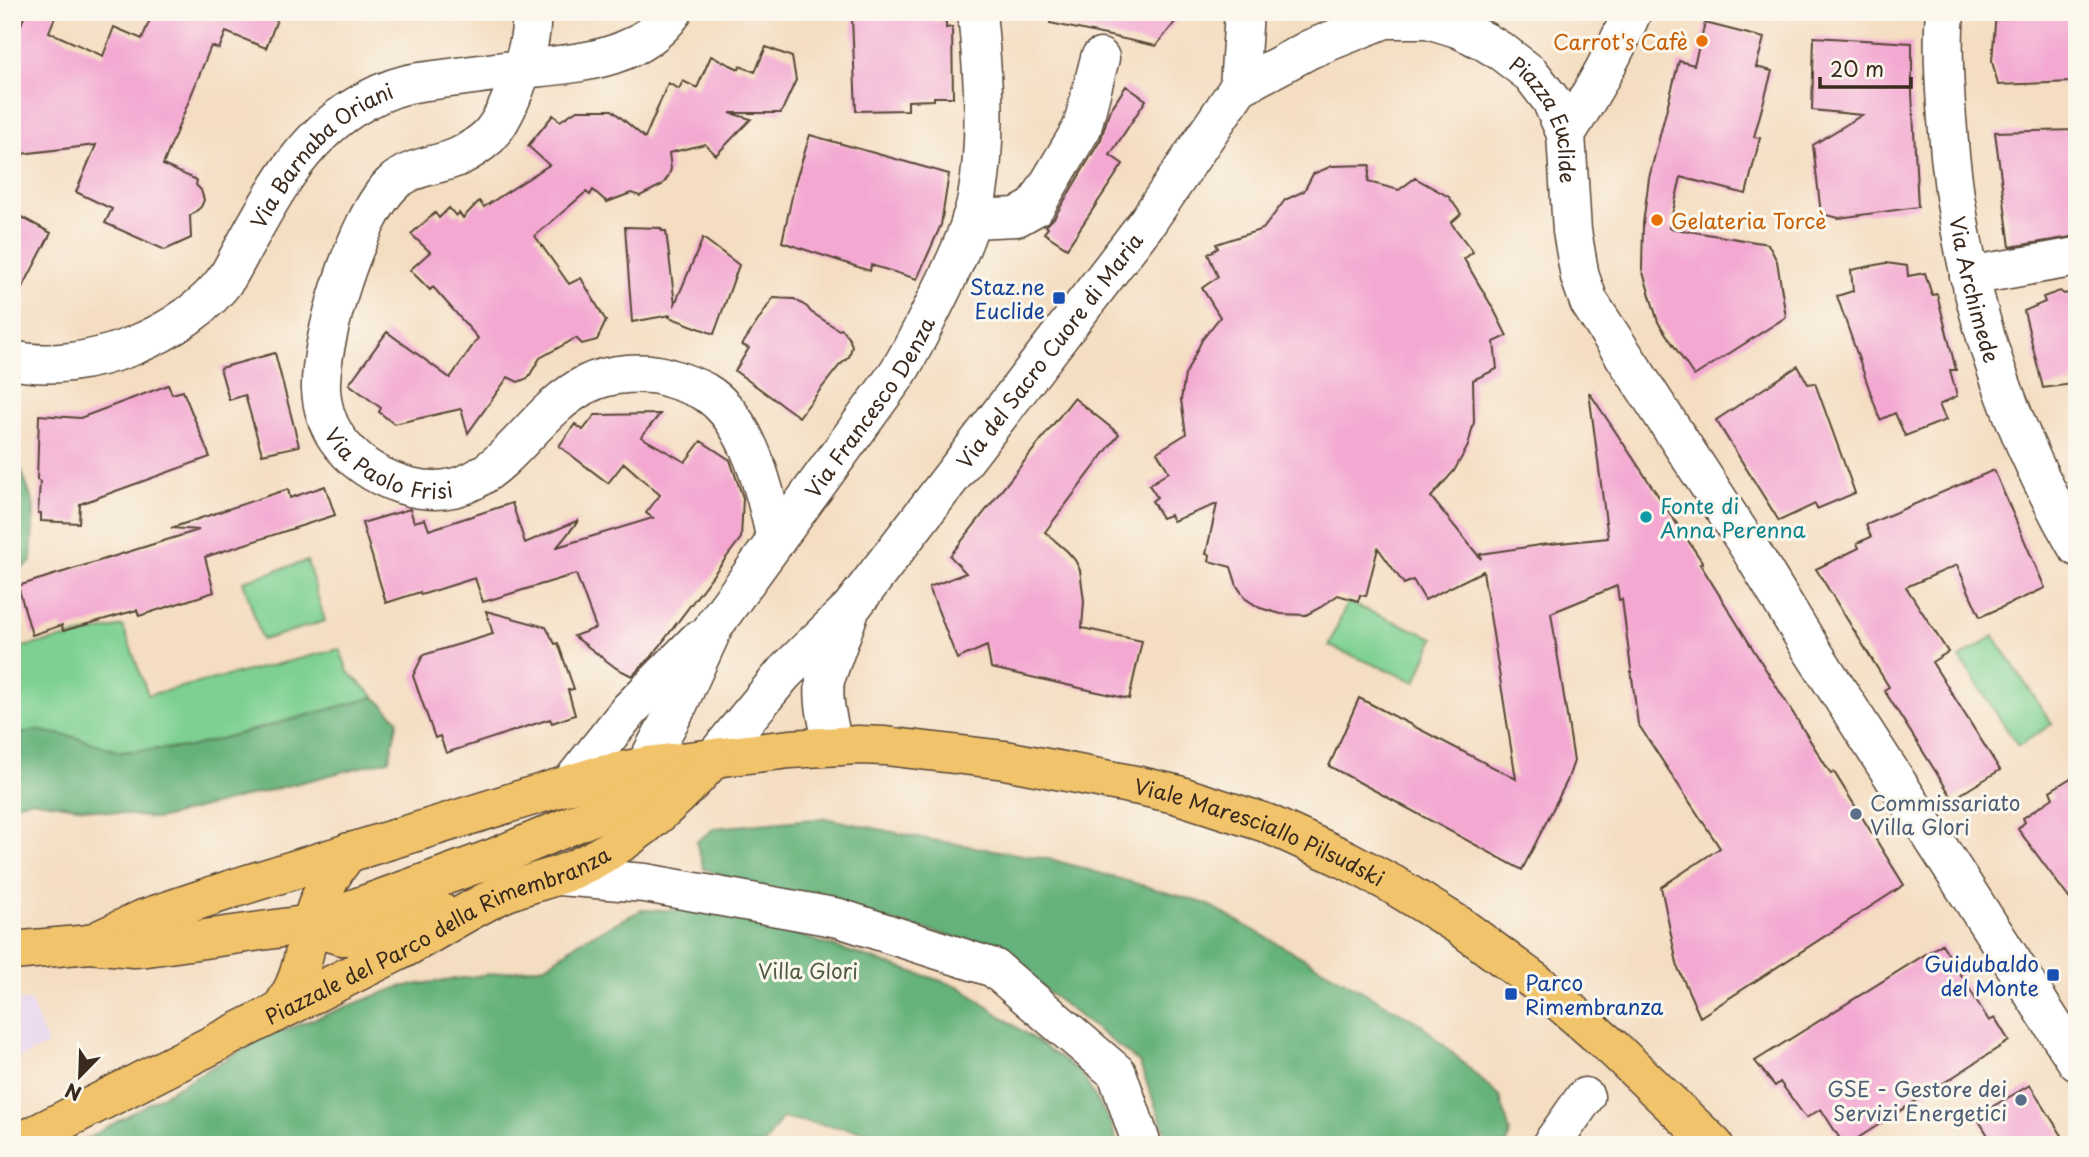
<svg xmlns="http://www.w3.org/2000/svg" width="2089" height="1157" font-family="'Playpen Sans',sans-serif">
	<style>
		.built { fill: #e6d3f0 }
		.green { fill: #7dd092; stroke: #5c7d58; stroke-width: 2 }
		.forest { fill: #66b27c; stroke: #506e4d; stroke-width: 2 }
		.building { fill: #f3a7d1 }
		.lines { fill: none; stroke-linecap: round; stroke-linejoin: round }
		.minor-casing { stroke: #574536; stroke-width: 41 }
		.major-casing { stroke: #574536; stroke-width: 41 }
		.minor { stroke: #fff; stroke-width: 38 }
		.major { stroke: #f1c36a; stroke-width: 38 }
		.food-dot { fill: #e8710a; stroke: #fbf7ec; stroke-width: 2.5 }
		.transit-dot { fill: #1a4fb4; stroke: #fbf7ec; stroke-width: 2.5 }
		.culture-dot { fill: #0f9aa8; stroke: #fbf7ec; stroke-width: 2.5 }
		.service-dot { fill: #5c6f8a; stroke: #fbf7ec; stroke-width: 2.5 }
		.labels { text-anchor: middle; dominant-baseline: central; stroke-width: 6; stroke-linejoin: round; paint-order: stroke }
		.food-label { font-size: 21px; fill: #c56008; stroke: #fbf7ec; text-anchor: end }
		.street-label { font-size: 21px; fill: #3b2a1e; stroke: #fbf7ec }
		.transit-label { font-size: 21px; fill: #164399; stroke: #fbf7ec; text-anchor: end }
		.culture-label { font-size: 21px; fill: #0d838f; stroke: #fbf7ec; text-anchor: start }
		.service-label { font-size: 21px; fill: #4e5e75; stroke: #fbf7ec; text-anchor: start }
		.park-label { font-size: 21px; fill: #4f5c41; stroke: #fbf7ec }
	</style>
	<rect width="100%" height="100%" fill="#fbf7ec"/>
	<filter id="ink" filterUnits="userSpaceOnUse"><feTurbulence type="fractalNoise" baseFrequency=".0143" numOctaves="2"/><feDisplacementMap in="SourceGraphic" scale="14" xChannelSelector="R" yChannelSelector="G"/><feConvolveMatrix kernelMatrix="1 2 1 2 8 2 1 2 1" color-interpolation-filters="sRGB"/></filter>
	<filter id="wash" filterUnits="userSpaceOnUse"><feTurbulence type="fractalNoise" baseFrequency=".00686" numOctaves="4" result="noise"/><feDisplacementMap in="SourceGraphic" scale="28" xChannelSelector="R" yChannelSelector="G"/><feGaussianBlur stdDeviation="1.57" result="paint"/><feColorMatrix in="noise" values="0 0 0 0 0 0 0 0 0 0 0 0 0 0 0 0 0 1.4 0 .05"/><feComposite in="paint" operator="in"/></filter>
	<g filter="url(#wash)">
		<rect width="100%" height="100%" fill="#f4ddc1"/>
		<path class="built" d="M 30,1001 L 48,1045 L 12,1061 L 12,1002 Z"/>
		<path class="green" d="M 307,561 L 325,621 L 262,640 L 243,581 Z
			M 1347,602 L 1434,638 L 1416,682 L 1329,646 Z
			M 123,626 L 148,695 L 340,649 L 348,672 L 375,697 L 190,747 L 120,752 L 74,737 L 35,731 L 12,736 L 12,649 Z
			M 1994,636 L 2052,724 L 2018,746 L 1960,658 Z"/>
		<path class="forest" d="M 12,442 L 34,507 L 31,562 L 12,574 Z
			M 375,697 L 398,720 L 389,760 L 158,819 L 30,800 L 12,805 L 12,736 L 35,730 L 74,737 L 120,752 L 190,747 Z
			M 825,818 L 926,839 L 1054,860 L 1207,904 L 1421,1024 L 1500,1097 L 1510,1132 L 1507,1145 L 1170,1145 L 1139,1062 L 987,945 L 783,895 L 704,869 L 696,842 L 715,828 Z
			M 642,910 L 719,910 L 960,987 L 1080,1072 L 1110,1122 L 1118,1145 L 925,1145 L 920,1140 L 782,1118 L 764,1145 L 76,1145 L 263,1038 L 399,987 L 546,966 L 580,941 Z"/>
		<g id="blocks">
			<path class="building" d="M 26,12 L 57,12 L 49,32 L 103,56 L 114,27 L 142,39 L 153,12 L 280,12 L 266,48 L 226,32 L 219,49 L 211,46 L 163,165 L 197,180 L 196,185 L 201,190 L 204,200 L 201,207 L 190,216 L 191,238 L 165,250 L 105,223 L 112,209 L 76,192 L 96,145 L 12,155 L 12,47 Z
				M 866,12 L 893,12 L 893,14 L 905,14 L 905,18 L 931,17 L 931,21 L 946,21 L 946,28 L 952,27 L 953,97 L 934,97 L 934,100 L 908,101 L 908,110 L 856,111 L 852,18 L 866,18 Z
				M 1051,12 L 1183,12 L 1156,46 L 1050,23 Z
				M 1996,12 L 2077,12 L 2072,82 L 1998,85 L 1992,61 Z
				M 1705,23 L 1764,38 L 1756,67 L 1772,71 L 1754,137 L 1760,138 L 1746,194 L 1681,177 L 1669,228 L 1768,244 L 1777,261 L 1786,317 L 1694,376 L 1658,322 L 1642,269 L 1643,224 L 1649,178 L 1679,61 L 1694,65 Z
				M 1814,37 L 1912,43 L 1912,93 L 1918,207 L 1839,218 L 1821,214 L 1813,145 L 1862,115 L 1812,110 Z
				M 766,47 L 792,57 L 796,80 L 781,113 L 730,113 L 751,119 L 716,155 L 705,144 L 669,153 L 671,169 L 668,177 L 662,185 L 640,196 L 631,193 L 607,202 L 593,190 L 590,195 L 586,192 L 535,236 L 569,284 L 581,278 L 606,321 L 597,340 L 582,344 L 576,338 L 540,358 L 528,378 L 518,382 L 508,377 L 468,433 L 461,409 L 394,424 L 379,412 L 381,408 L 349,384 L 387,332 L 450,378 L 478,338 L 433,287 L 430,290 L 410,270 L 430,252 L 411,234 L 435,213 L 439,218 L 449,208 L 456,216 L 459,213 L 463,218 L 479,201 L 484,207 L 549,165 L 528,146 L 553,115 L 560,121 L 577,110 L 612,110 L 645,138 L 668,83 L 679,89 L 683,81 L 697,88 L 711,56 L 739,69 L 740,66 L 755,72 Z
				M 1126,86 L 1146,100 L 1110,155 L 1123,164 L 1067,248 L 1044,233 L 1048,228 L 1046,226 L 1054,218 L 1101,139 L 1109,112 Z
				M 2077,130 L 2077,236 L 2010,247 L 1995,132 Z
				M 810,135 L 949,174 L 941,225 L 917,279 L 871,265 L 870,271 L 782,242 L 795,183 Z
				M 1370,165 L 1368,182 L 1399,190 L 1415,178 L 1449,197 L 1461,214 L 1451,223 L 1473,252 L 1464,259 L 1494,310 L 1507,336 L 1494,342 L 1497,369 L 1473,380 L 1474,422 L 1468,446 L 1454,471 L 1431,497 L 1481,559 L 1480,554 L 1540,545 L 1608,538 L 1589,392 L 1703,563 L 1700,564 L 1831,774 L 1834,772 L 1904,885 L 1700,1017 L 1678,968 L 1661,887 L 1720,848 L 1638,724 L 1622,599 L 1619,600 L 1617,586 L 1551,613 L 1574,761 L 1567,781 L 1522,870 L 1329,766 L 1359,698 L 1516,779 L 1483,571 L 1425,600 L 1413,580 L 1404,584 L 1378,548 L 1366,596 L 1360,595 L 1358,601 L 1338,595 L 1321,607 L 1306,615 L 1281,614 L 1260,608 L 1246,599 L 1237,586 L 1231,567 L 1209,561 L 1210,555 L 1206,554 L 1217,504 L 1173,521 L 1170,515 L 1162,518 L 1152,501 L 1157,497 L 1149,485 L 1169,472 L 1157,452 L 1186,434 L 1181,400 L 1185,375 L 1202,340 L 1220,317 L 1202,288 L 1218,277 L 1208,254 L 1218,248 L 1216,244 L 1263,229 L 1285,200 L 1304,191 L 1313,174 L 1332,166 Z
				M 12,212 L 51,233 L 12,308 Z
				M 625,227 L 661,228 L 662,231 L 666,231 L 675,304 L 703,238 L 739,265 L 714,334 L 669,317 L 670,315 L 632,322 Z
				M 1886,263 L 1907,266 L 1908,276 L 1925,273 L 1932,295 L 1937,294 L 1956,370 L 1950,370 L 1957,396 L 1939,405 L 1946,420 L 1905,436 L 1895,413 L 1880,420 L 1837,296 L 1853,291 L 1851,270 Z
				M 2060,291 L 2064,294 L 2077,291 L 2077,379 L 2072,379 L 2073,384 L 2043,388 L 2024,311 L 2045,302 L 2043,297 Z
				M 773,298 L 794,299 L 807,307 L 811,312 L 839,330 L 842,329 L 849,338 L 852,346 L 849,357 L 839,366 L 799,417 L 735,371 L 749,348 L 742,345 Z
				M 275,353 L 299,446 L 262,454 L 245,395 L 229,400 L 220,368 Z
				M 1798,366 L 1808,384 L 1815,383 L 1855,493 L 1817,509 L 1815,504 L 1779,521 L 1716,420 Z
				M 168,385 L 172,394 L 183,391 L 210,457 L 80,504 L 79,523 L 41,521 L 41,513 L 38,513 L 40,482 L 37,480 L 39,415 L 80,418 Z
				M 1074,398 L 1119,434 L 1045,532 L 1067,551 L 1075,560 L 1080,570 L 1084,601 L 1082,628 L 1142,641 L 1129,699 L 991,668 L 987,646 L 957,659 L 929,587 L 966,573 L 950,556 Z
				M 660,414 L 641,437 L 685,462 L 701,441 L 730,460 L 743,498 L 741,538 L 652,656 L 632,676 L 616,668 L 574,636 L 596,628 L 576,574 L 483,602 L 475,578 L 421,595 L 420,592 L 386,603 L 362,523 L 410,509 L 414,522 L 425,519 L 429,530 L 512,503 L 525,543 L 579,520 L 557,547 L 653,518 L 646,513 L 660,495 L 624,463 L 608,483 L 559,446 L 575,424 L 583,430 L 595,415 Z
				M 1994,470 L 2045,588 L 1980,617 L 1957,565 L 1906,587 L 1948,652 L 1932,662 L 2000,770 L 1953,799 L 1884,690 L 1889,687 L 1816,569 L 1859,548 L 1857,543 L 1871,537 L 1866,525 Z
				M 325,486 L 335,515 L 205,557 L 214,592 L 139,616 L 137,610 L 63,631 L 62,625 L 32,635 L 18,586 L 199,530 L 171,528 L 288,489 L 290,498 Z
				M 486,611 L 546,627 L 555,644 L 558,643 L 574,689 L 568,690 L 575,715 L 552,723 L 550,719 L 446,753 L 440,736 L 435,738 L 413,676 L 423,655 L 493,634 Z
				M 2077,774 L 2077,909 L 2018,829 L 2025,822 L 2023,818 L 2053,798 L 2050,791 Z
				M 1942,944 L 1989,1021 L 1995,1018 L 2009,1041 L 1847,1145 L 1844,1145 L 1821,1109 L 1806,1118 L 1780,1082 L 1775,1086 L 1755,1061 Z
				M 2030,1085 L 2068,1145 L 1994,1145 L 1976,1116 Z"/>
		</g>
	</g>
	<g filter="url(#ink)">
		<use href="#blocks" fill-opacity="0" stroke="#574536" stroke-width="2"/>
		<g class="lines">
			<g class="minor-casing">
				<g id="minor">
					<path id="s1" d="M 531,12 C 534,44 510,114 488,137 C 480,144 470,151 460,156 C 439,166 411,166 393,183 C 357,216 319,341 321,390 C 322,407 327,423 336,437 C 353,462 375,476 403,485 C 495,513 520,417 587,384 C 609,373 647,370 669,378 C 682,382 694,386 705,392 C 749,418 766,494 776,540"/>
					<path id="s2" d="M 1945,12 C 1942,47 1944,83 1947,119 C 1957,272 2000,414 2077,547"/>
					<path d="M 1239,87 L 1244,12"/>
					<path d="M 1566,134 C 1591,95 1614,56 1632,12"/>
					<path d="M 971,219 L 1017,217 L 1035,207 L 1082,128 L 1100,58"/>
					<path d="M 1969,276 L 2077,257"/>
					<path id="s3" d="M 12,360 C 83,376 187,336 228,276 C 262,216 290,150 350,110 C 367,99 387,89 408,84 C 421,81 436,80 450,78 C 475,75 499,71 524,69 C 577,63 639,61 673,12"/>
					<path d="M 833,746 C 829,724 822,703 825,680 L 848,616"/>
					<path id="s4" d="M 713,759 L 784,673 L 851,608 L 1148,221 L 1239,87 L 1310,49 L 1385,19 L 1428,19 L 1457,28 L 1484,41 L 1502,52 L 1531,74 L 1551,100 L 1566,134 L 1572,231 L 1580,277 L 1589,302 L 1747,544 L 1811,649 L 2077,1062"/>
					<path d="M 571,783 L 629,710 L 698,640"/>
					<path id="s5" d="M 632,791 L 678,705 L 715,624 L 895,377 C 910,355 921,331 933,307 C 950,273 969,236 977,198 C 988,137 983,74 977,12"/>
					<path d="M 559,876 L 645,883 L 839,918 L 994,968 L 1117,1073 L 1142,1145"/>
					<path d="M 1551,1145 L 1585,1097"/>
				</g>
			</g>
			<g class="major-casing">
				<g id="major">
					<path d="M 322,930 L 342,936 L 350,936 L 439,911"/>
					<path id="s6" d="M 90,944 L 143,919 L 235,888 L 597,776 L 646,766 L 790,749 L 858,745 L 885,746 L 1005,760 L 1140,786 L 1175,794 L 1228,811 L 1266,823 L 1347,860 L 1392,884 L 1460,926 L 1545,989 L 1614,1049 L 1714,1145"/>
					<path d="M 12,951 L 90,944 L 134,948 L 147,947 L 311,924 L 496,857 L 626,802 L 683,774"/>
					<path d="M 280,1010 C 302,980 302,959 311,924 C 318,898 331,873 349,852"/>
					<path id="s7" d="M 15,1145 C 141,1081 268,1016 395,953 C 431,935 465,911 502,894 C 524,884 549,880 572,870 C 627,846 674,804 713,759"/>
				</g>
			</g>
			<use href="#minor" class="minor"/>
			<use href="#major" class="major"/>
		</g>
	</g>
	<g class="food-dot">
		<circle cx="1702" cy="41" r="7"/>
		<circle cx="1657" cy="220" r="7"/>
	</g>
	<g class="transit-dot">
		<rect x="1052" y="291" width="14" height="14" rx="3.5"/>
		<rect x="2046" y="968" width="14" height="14" rx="3.5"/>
		<rect x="1504" y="987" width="14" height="14" rx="3.5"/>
	</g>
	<circle class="culture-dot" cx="1646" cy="517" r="7"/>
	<g class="service-dot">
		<circle cx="1856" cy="814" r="7"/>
		<circle cx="2021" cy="1100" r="7"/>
	</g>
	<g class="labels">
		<g class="food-label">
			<text x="1688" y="41">Carrot's Cafè</text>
			<text x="1671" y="220" text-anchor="start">Gelateria Torcè</text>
		</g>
		<g class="street-label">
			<text stroke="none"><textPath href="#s4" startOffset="1225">Piazza Euclide</textPath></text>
			<text stroke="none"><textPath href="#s3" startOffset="399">Via Barnaba Oriani</textPath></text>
			<text stroke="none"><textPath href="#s2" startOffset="280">Via Archimede</textPath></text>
			<text stroke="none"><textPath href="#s4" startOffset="530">Via del Sacro Cuore di Maria</textPath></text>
			<text stroke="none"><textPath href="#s5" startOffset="453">Via Francesco Denza</textPath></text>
			<text stroke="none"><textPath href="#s1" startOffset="576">Via Paolo Frisi</textPath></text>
			<text stroke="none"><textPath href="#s6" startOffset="1211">Viale Maresciallo Pilsudski</textPath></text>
			<text stroke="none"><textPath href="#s7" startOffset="472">Piazzale del Parco della Rimembranza</textPath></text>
		</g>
		<g class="transit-label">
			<text x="1045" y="286">Staz.ne<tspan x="1045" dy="24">Euclide</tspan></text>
			<text x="2039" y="963">Guidubaldo<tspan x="2039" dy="24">del Monte</tspan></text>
			<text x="1525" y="982" text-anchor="start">Parco<tspan x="1525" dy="24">Rimembranza</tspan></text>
		</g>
		<g class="culture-label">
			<text x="1660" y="505">Fonte di<tspan x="1660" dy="24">Anna Perenna</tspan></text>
		</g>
		<g class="service-label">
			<text x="1870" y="802">Commissariato<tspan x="1870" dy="24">Villa Glori</tspan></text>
			<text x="2007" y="1088" text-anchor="end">GSE - Gestore dei<tspan x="2007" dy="24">Servizi Energetici</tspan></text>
		</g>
		<g class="park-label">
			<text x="808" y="970">Villa Glori</text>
		</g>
	</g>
	<rect width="2089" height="1157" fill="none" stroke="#fbf7ec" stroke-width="42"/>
	<g transform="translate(80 1076) rotate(203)" stroke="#fbf7ec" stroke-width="5" paint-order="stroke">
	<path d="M0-5L12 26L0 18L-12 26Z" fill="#3b2a1e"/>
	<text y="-10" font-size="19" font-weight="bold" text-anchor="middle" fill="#3b2a1e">N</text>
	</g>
	<path d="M1820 77v10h91v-10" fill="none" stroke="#3b2a1e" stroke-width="3.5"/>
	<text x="1830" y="77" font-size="21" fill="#3b2a1e" stroke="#fbf7ec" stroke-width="5" paint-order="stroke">20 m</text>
</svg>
